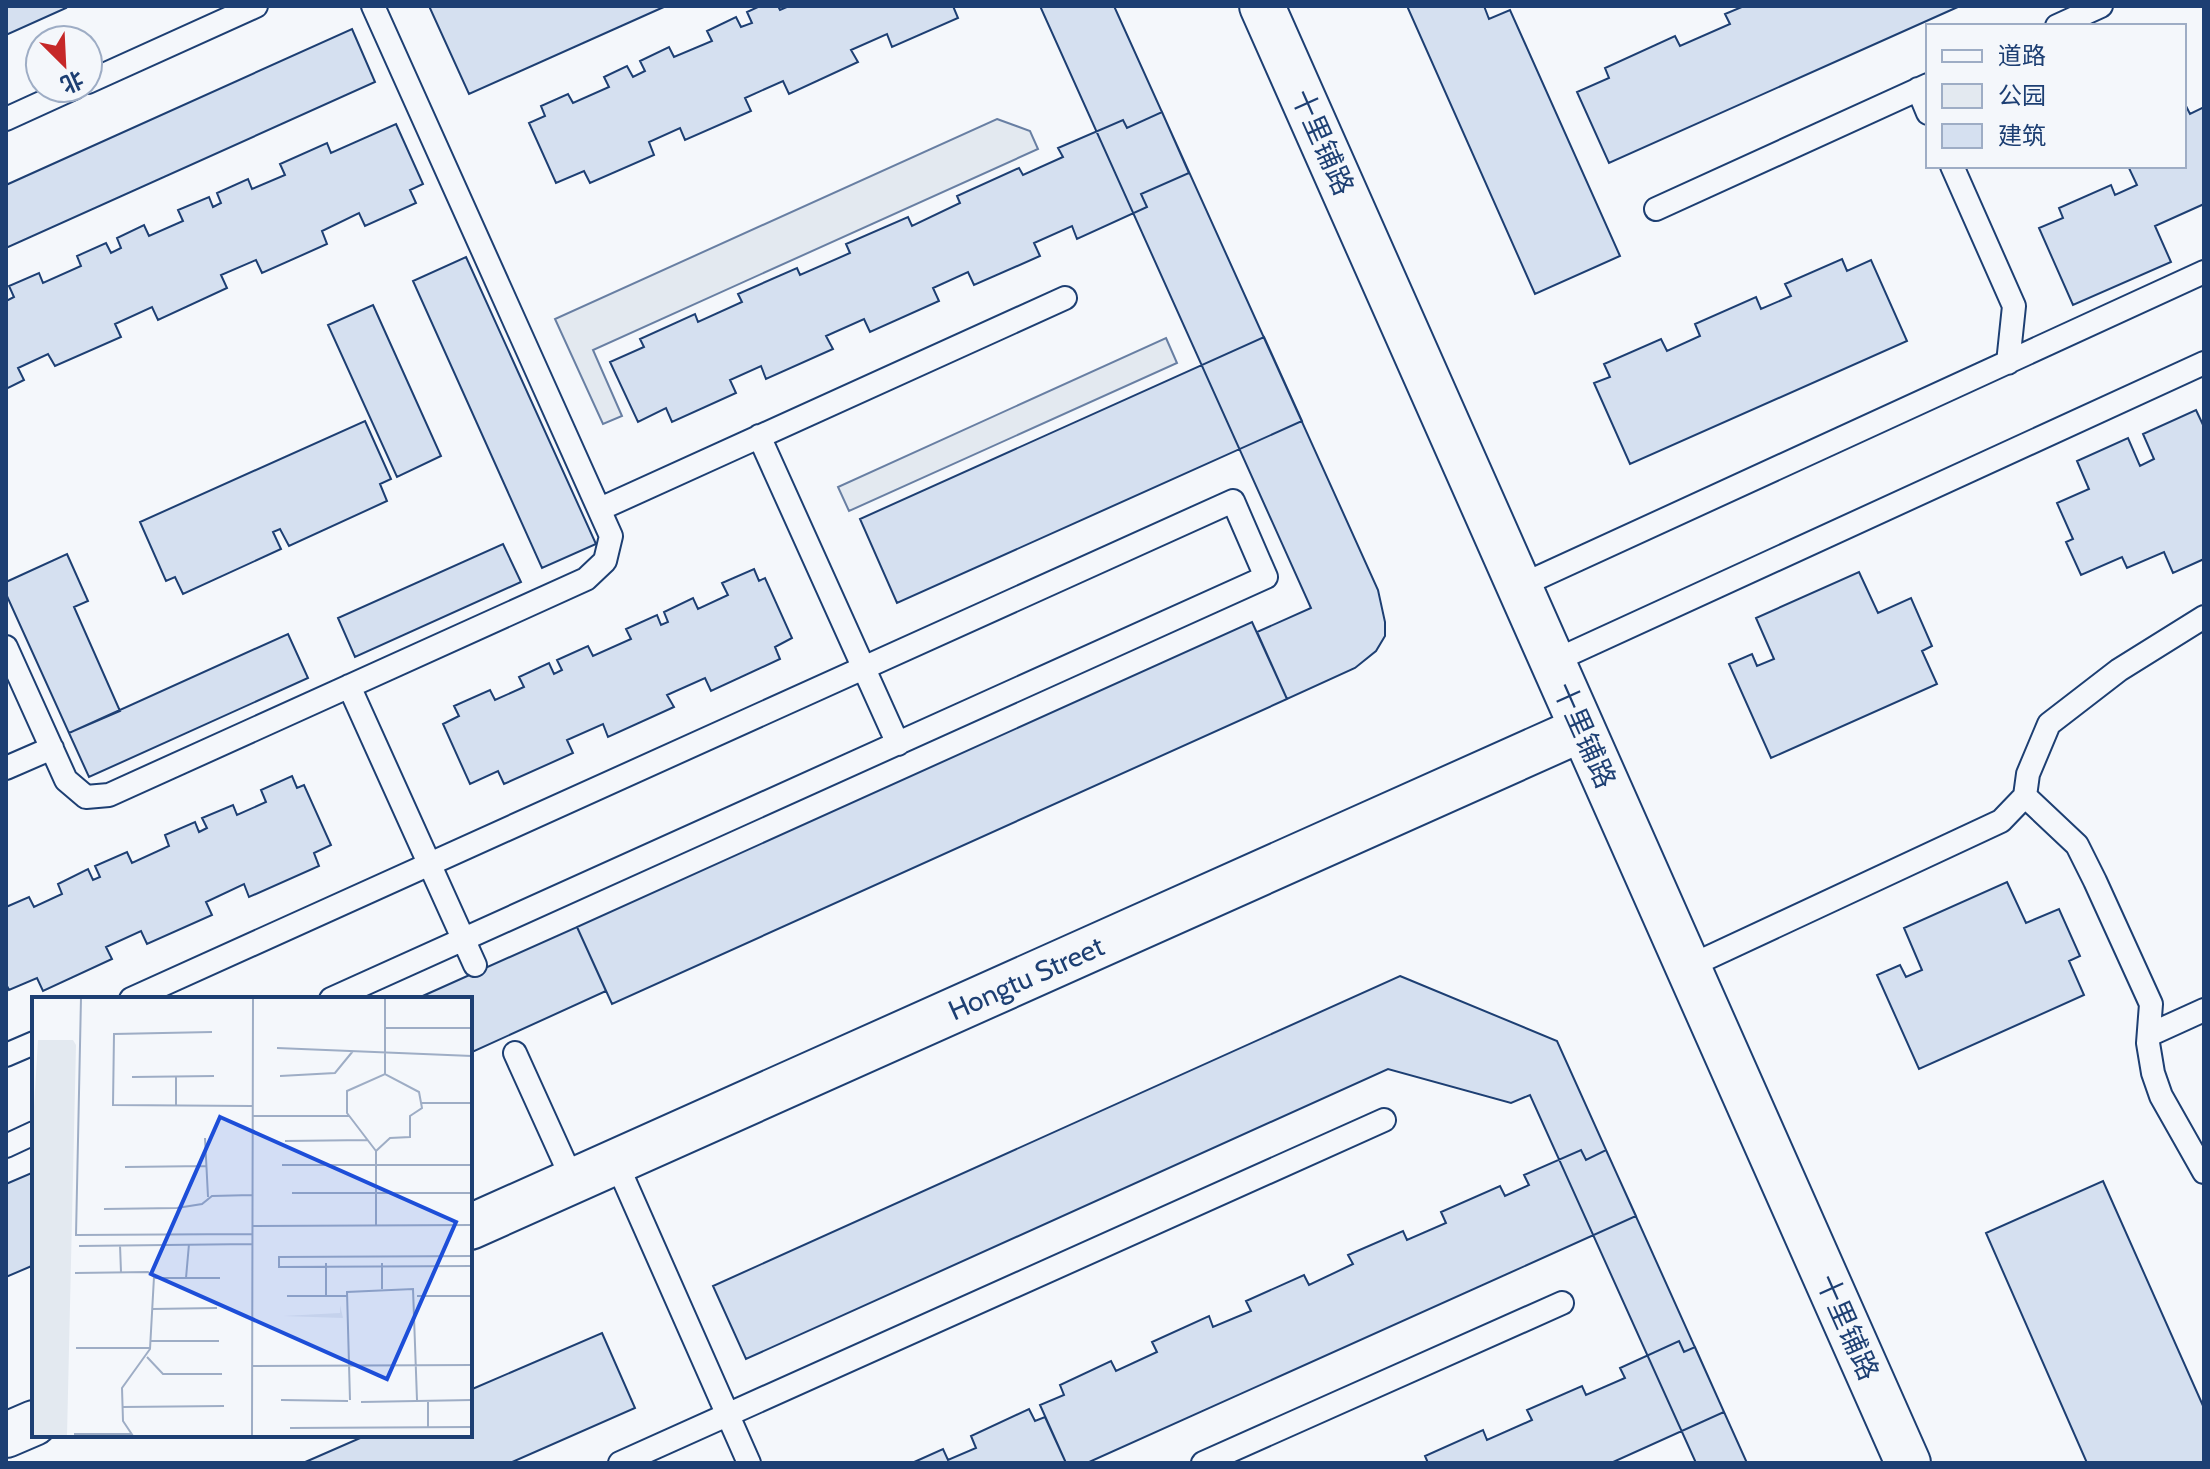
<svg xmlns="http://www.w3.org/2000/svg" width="2210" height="1469" font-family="Cabin,'Noto Sans SC',sans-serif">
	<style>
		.green { fill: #e3e9f0; stroke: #687fa3; stroke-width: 2 }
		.building { fill: #d5e0f0; stroke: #1d3f73; stroke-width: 2 }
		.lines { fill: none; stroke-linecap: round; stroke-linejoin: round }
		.lane-casing { stroke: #1d3f73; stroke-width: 26 }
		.street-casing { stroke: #1d3f73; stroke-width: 48 }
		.secondary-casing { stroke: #1d3f73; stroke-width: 48 }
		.lane { stroke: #f4f7fb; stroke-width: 22 }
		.street { stroke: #f4f7fb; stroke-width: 44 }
		.secondary { stroke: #f4f7fb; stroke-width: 44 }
		.labels { text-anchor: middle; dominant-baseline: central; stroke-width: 6; stroke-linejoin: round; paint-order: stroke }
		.street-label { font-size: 28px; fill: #1d3f73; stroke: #f4f7fb }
		.inset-road { fill: none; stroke: #9eadc5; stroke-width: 2 }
		.view { fill: #1d4ed8; fill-opacity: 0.15; stroke: #1d4ed8; stroke-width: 4 }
		.inset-edge { fill: none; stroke: #1d3f73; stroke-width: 4 }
	</style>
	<rect width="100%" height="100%" fill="#f4f7fb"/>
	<path class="green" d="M 997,119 L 1030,131 L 1038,149 L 593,350 L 622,416 L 603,424 L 555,319 Z
		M 1166,338 L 1177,363 L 849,511 L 838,487 Z"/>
	<path class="building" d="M 6,6 L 65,6 L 66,8 L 6,35 Z
		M 429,6 L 666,6 L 469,94 Z
		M 760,6 L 778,6 L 780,10 L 789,6 L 953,6 L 958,18 L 892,47 L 887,34 L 851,50 L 858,62 L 789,94 L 783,81 L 745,98 L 751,111 L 685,140 L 680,128 L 649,142 L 654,155 L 590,183 L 584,171 L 556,183 L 529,123 L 545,116 L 541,106 L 568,94 L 573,103 L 609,87 L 604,77 L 627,66 L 633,77 L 645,71 L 640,61 L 669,47 L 674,57 L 712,41 L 707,31 L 736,17 L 741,27 L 752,23 L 747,12 Z
		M 1040,6 L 1114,6 L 1378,590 L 1385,622 L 1385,636 L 1376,651 L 1355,668 L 1287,699 L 1257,632 L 1311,608 Z
		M 1407,6 L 1484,6 L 1489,19 L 1510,10 L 1620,256 L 1535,294 Z
		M 1744,6 L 1960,6 L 1609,163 L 1577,92 L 1609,78 L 1605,68 L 1675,36 L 1680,46 L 1730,24 L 1725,14 Z
		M 352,29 L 375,82 L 6,248 L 6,185 Z
		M 2186,106 L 2190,114 L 2204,107 L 2204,204 L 2155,226 L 2171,262 L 2073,305 L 2039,228 L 2063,218 L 2059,208 L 2111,185 L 2115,195 L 2137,185 L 2128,166 L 2184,166 L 2184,107 Z
		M 1162,112 L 1189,173 L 1141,194 L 1147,207 L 1077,239 L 1072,226 L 1034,243 L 1040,256 L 974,285 L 968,272 L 933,288 L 939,301 L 870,332 L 864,319 L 826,336 L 833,349 L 766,379 L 761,366 L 730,380 L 736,393 L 672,422 L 666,408 L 638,422 L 610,362 L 644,347 L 640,339 L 695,314 L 698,322 L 742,302 L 738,294 L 797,268 L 800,275 L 850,253 L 846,244 L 908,217 L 912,226 L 960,203 L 957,196 L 1019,168 L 1023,175 L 1063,157 L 1058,148 L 1123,120 L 1127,128 Z
		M 396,124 L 423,184 L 410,190 L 416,203 L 365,226 L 359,213 L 322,231 L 327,244 L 262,273 L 256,260 L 221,275 L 227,288 L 158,320 L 152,307 L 115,324 L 121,337 L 55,366 L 48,354 L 18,368 L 24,380 L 6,389 L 6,301 L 14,297 L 9,286 L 39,273 L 43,283 L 81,266 L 77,256 L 106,243 L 111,253 L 121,248 L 117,238 L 144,225 L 149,236 L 183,221 L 178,210 L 209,197 L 213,207 L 221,203 L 217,193 L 248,179 L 252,189 L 285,175 L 280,164 L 327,143 L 331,153 Z
		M 466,257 L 596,544 L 542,568 L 413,281 Z
		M 1842,259 L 1847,271 L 1871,260 L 1907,341 L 1630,464 L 1594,383 L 1610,377 L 1604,364 L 1661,339 L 1667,351 L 1700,336 L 1695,324 L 1756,297 L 1761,309 L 1791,296 L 1785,284 Z
		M 373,305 L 441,456 L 397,477 L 328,325 Z
		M 1264,337 L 1302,421 L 897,603 L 860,519 Z
		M 2196,410 L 2204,427 L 2204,559 L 2173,573 L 2164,552 L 2127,568 L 2122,557 L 2081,575 L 2066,542 L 2073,539 L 2057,503 L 2089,489 L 2077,461 L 2128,438 L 2140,466 L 2154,459 L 2143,434 Z
		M 365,421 L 391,479 L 380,484 L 387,501 L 289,546 L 280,529 L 273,532 L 281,549 L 183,594 L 175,577 L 166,581 L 140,522 Z
		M 503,544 L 521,582 L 355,657 L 338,618 Z
		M 67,554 L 88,601 L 74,607 L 120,711 L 69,733 L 6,594 L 6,582 Z
		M 754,569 L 759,581 L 765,578 L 792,638 L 775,647 L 780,659 L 711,691 L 705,678 L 667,695 L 674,707 L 608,737 L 603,724 L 567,740 L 573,753 L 504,784 L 498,771 L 470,784 L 443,724 L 459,716 L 454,706 L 490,690 L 495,700 L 524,687 L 519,677 L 549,663 L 554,674 L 562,670 L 557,660 L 588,646 L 593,656 L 631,639 L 626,629 L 657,615 L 661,625 L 668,622 L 664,612 L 693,598 L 698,609 L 728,595 L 722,583 Z
		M 1859,572 L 1878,613 L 1911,598 L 1932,646 L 1922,651 L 1937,684 L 1771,758 L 1729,664 L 1752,654 L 1757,666 L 1774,659 L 1756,618 Z
		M 1252,622 L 1287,699 L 612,1004 L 577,927 Z
		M 288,634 L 308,678 L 89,777 L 69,733 Z
		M 292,776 L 297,788 L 304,785 L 331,845 L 314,853 L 319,866 L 249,897 L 244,884 L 206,902 L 212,915 L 147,944 L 141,931 L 106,947 L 112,959 L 43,991 L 37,978 L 9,990 L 6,984 L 6,907 L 29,897 L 34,907 L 62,894 L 58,884 L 88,869 L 93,880 L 100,877 L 95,866 L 127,852 L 132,863 L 169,846 L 165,835 L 195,822 L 199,832 L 207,828 L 202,818 L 233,805 L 237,815 L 266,802 L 261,790 Z
		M 2007,882 L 2026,923 L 2059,909 L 2080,956 L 2069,961 L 2084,995 L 1919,1069 L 1877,975 L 1900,965 L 1906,977 L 1922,970 L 1904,928 Z
		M 577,927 L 606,991 L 470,1053 L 470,999 L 416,999 Z
		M 1400,976 L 1557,1041 L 1747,1463 L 1696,1463 L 1530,1095 L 1511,1103 L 1388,1069 L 746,1359 L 713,1286 Z
		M 1581,1150 L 1586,1160 L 1606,1150 L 1636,1216 L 1087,1463 L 1066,1463 L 1040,1405 L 1064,1395 L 1060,1385 L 1111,1361 L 1116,1371 L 1157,1352 L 1152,1342 L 1209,1316 L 1213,1327 L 1251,1311 L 1246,1301 L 1304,1275 L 1309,1285 L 1353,1264 L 1348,1255 L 1403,1231 L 1407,1240 L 1446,1223 L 1441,1212 L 1500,1186 L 1505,1196 L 1529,1185 L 1524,1175 Z
		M 34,1172 L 34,1265 L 6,1277 L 6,1184 Z
		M 2103,1181 L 2204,1408 L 2204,1463 L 2087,1463 L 1986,1233 Z
		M 602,1333 L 635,1408 L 510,1463 L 303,1463 L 367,1435 L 470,1435 L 470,1390 Z
		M 1679,1341 L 1684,1352 L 1695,1347 L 1724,1412 L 1611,1463 L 1428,1463 L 1425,1456 L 1483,1430 L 1487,1440 L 1532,1420 L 1527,1410 L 1582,1386 L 1586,1395 L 1625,1378 L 1620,1368 Z
		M 1029,1409 L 1035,1421 L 1045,1417 L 1066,1463 L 912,1463 L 943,1449 L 948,1460 L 976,1448 L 971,1436 Z"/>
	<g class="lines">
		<g class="lane-casing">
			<path id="lane" d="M 2057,26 L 2101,6
				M 88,82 L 256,6
				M 1918,89 L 1928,113
				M 6,119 L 74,88
				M 1952,166 L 2014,306 L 2008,363
				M 1656,209 L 1928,85
				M 759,436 L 898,744
				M 600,509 L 1065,298
				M 1520,586 L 2204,272
				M 6,647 L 66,780 L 86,797 L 109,795 L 586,579 L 605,561 L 611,536 L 373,6
				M 1552,662 L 2204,363
				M 349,686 L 475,965
				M 6,768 L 52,748
				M 2025,796 L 2077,845 L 2095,881 L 2151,1004 L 2148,1043 L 2153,1073 L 2161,1096 L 2204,1172
				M 1688,967 L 2001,821 L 2025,796 L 2028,774 L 2049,724 L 2119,670 L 2204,617
				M 131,999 L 1233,501 L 1266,577 L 331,999
				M 2149,1035 L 2204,1010
				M 515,1053 L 573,1181
				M 6,1055 L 34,1043
				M 6,1146 L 34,1133
				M 616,1162 L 749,1463
				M 620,1463 L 1384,1120
				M 1203,1463 L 1562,1303"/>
		</g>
		<g class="street-casing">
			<path id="street" d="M 470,1227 L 1582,729
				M 6,1435 L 34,1423"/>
		</g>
		<g class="secondary-casing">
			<path id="secondary" d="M 1262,6 L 1908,1463"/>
		</g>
		<use href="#lane" class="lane"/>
		<use href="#street" class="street"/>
		<use href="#secondary" class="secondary"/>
	</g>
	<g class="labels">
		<g class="street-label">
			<text transform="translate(1323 142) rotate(66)">十里铺路</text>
			<text transform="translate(1585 735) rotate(66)">十里铺路</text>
			<text transform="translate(1026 978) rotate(-24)">Hongtu Street</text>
			<text transform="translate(1848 1327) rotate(66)">十里铺路</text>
		</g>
	</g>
	<g transform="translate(32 997)">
		<rect width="440" height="440" fill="#f4f7fb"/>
		<path d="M 6,43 L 41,43 L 44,48 L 35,439 L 0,439 L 0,143 ZM 308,308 L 311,321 L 251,319 L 308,316 Z" fill="#e3e9f0"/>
		<path class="inset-road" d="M 49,1 L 44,238 L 220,237M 353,1 L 353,77M 353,31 L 440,31M 180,35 L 82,37 L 81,108 L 220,109M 245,51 L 440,59M 144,79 L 144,109M 248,79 L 303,76 L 321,54M 100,80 L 182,79M 390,106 L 440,106M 220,119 L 317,119M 173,141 L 176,200M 253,144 L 336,143M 250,168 L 440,168M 93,170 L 174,169M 260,196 L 440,196M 72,212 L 145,211 L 170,207 L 180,199 L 220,198M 344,228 L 344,154 L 315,116 L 315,94 L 353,77 L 387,95 L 390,111 L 378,119 L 378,140 L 358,141 L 344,154M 220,229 L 440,228M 88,248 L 89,275M 47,249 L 220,247M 440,259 L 247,260 L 247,270 L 440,269M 294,266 L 294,299M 350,266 L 350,292M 43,276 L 116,275 L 122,280 L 118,352 L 90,391 L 91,424 L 101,439M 122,281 L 188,281M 154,281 L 157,247M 255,299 L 315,299M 385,299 L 440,299M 120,312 L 185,311M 118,344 L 187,344M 44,351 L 118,351M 115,360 L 131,377 L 190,377M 220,369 L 440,368M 249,403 L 316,404M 318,403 L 315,295 L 381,292 L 385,403M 396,403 L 396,430M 329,405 L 440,403M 90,410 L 192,409M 258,431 L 440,430M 42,437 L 99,437M 220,439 L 221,1"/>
		<path class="view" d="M 188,120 L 424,225 L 355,382 L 119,277 Z"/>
		<rect width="440" height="440" class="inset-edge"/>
	</g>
	<rect width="2210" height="1469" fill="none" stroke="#1d3f73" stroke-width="16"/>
	<rect x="1926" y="24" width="260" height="144" fill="#f4f7fb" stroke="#9eadc5" stroke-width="2"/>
	<rect x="1942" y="50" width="40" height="12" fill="#f4f7fb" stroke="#9eadc5" stroke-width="2"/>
	<text x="1998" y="64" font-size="24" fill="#1d3f73">道路</text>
	<rect x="1942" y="84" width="40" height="24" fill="#e3e9f0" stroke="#9eadc5" stroke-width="2"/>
	<text x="1998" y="104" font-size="24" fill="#1d3f73">公园</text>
	<rect x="1942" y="124" width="40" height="24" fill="#d5e0f0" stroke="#9eadc5" stroke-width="2"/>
	<text x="1998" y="144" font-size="24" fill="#1d3f73">建筑</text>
	<g transform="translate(64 64) rotate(156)"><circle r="38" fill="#f4f7fb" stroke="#9eadc5" stroke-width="2"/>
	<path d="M0-6L14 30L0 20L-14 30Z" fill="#c62828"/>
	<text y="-12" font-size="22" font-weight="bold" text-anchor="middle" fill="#1d3f73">北</text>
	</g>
</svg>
